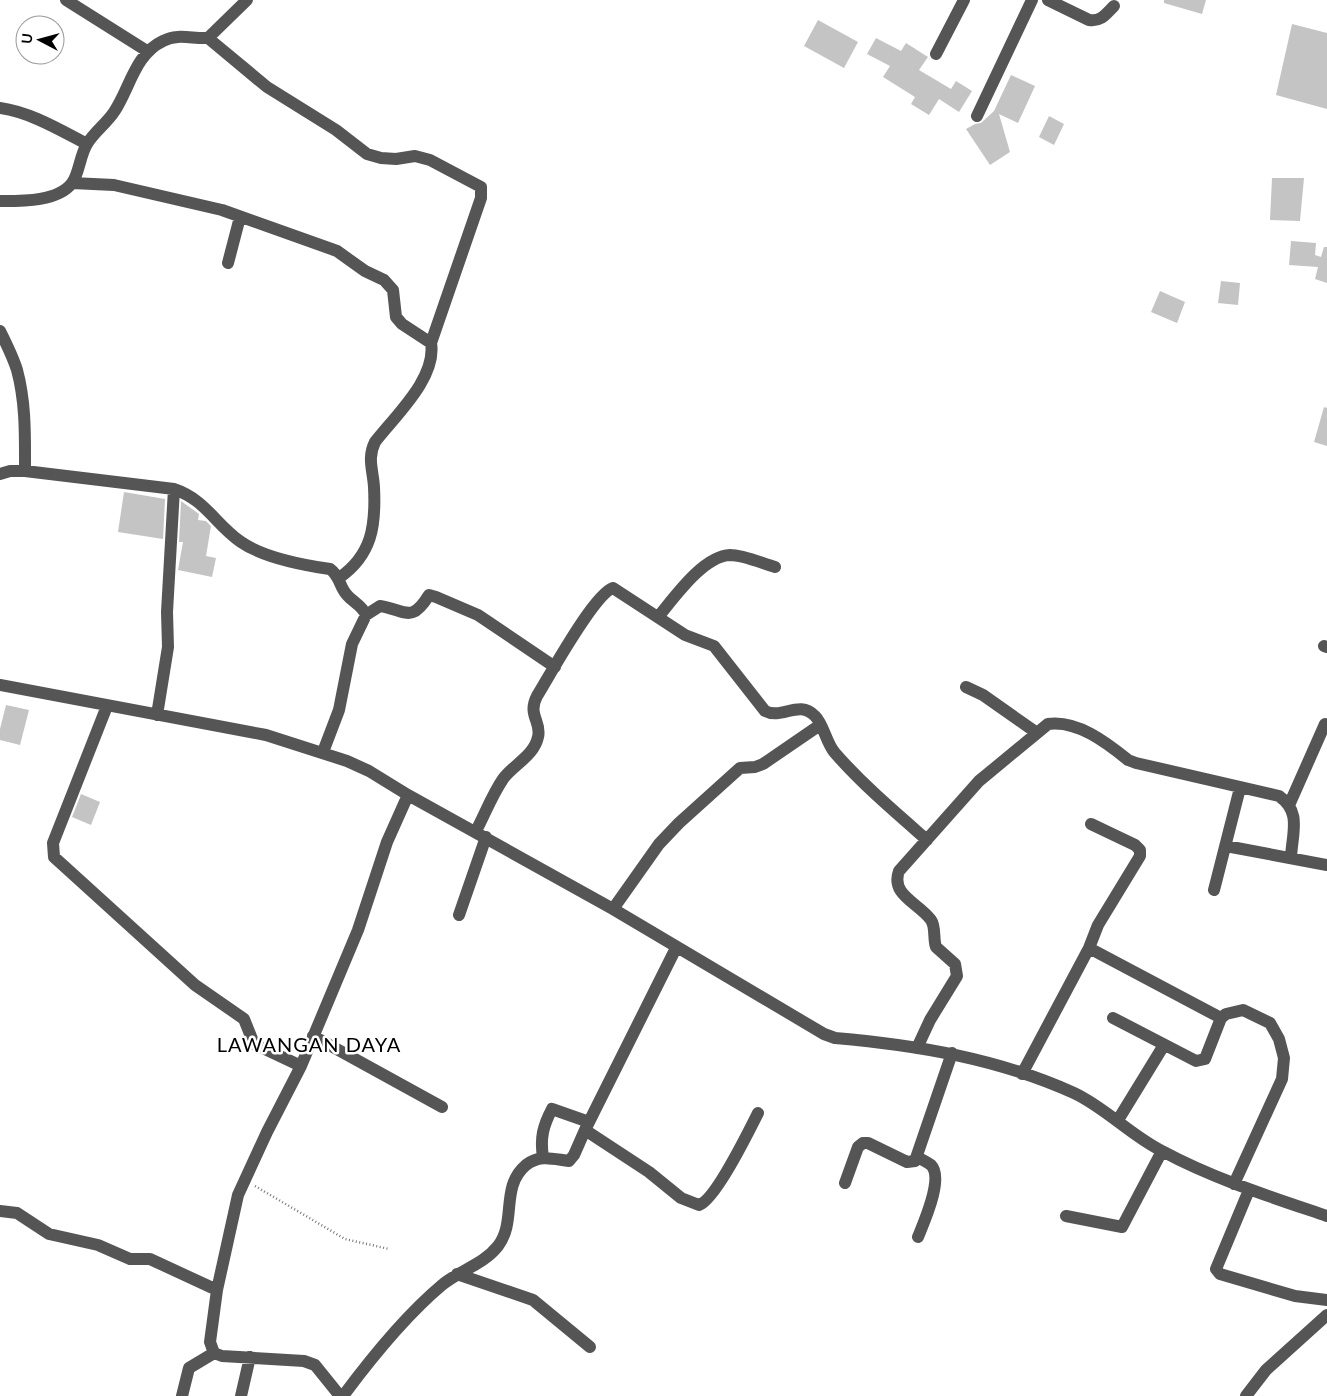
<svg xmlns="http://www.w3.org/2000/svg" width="1327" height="1396" font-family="Lato,sans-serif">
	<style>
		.building { fill: #c4c4c4 }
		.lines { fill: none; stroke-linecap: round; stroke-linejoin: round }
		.path { stroke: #777; stroke-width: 2.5; stroke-dasharray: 1 2.5; stroke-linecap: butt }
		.minor { stroke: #555; stroke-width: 12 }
		.labels { text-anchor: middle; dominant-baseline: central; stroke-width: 5; stroke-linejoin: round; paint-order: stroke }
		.quarter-label { font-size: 20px; letter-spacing: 1px; fill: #000; stroke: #fff }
	</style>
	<rect width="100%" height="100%" fill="#fff"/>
	<path class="building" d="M 1164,0 L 1206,0 L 1202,14 L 1164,3 Z
		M 818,20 L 858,42 L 844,68 L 804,46 Z
		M 1292,24 L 1327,33 L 1327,109 L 1276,95 Z
		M 876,38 L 901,51 L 906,43 L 928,57 L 919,70 L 951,89 L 956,81 L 972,91 L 959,112 L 939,99 L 929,115 L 911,104 L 915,97 L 883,77 L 890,66 L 867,54 Z
		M 1011,75 L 1035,86 L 1018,123 L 999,114 L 1010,152 L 990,165 L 966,129 L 975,124 L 981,123 L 994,111 Z
		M 1049,116 L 1064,124 L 1054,145 L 1039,137 Z
		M 1272,178 L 1304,178 L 1300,221 L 1270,220 Z
		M 1291,241 L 1316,243 L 1315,255 L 1321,257 L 1324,247 L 1327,247 L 1327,283 L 1315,279 L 1318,267 L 1289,265 Z
		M 1221,281 L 1240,283 L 1238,305 L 1218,303 Z
		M 1160,291 L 1185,302 L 1177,323 L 1151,312 Z
		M 1324,407 L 1327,408 L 1327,446 L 1314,442 Z
		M 124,492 L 165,499 L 163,539 L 118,532 Z
		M 181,501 L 199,514 L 198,520 L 206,521 L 211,526 L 206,556 L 216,558 L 212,577 L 178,570 L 183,542 L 179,542 Z
		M 6,705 L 29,710 L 20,745 L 0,740 L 0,729 Z
		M 81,794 L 100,802 L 91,825 L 72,817 Z"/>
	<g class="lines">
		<path class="path" d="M 255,1186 L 345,1239 L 389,1249"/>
		<path class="minor" d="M 66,0 L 147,51
			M 1048,0 L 1089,20 C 1101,22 1106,14 1114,6
			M 208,38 L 267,87 L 336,130 L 367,154 L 381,158 L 396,159 L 415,156 L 430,160 L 481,187 L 481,198 L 431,343
			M 936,54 L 964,0
			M 0,108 C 30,112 60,130 87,144
			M 977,116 L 1032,0
			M 72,183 L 114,185 L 222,210 L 337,251 L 365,271 L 384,280 L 393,290 L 396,317 L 402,324 L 431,343 C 437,378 395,416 375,442 C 367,458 373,470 374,487 C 376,526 372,555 339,578
			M 0,201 C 20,201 58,202 72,183 C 79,174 80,155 87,144 C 94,132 106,124 114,112 C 130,88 135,54 163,41 C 178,33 192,39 208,38 L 247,0
			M 228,263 L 240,217
			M 0,331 C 6,343 13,357 17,370 C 26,403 25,437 25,471
			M 0,474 L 10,471 L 25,471 L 174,489 C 206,500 215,524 241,542 C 264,558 302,565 330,569 C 340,576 339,586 347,595 C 353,602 363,606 366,615 L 352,644 L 339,710 L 323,752
			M 366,615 L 380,606 C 406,610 411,624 429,595 L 436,597 L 478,615 L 555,667
			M 658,617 C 674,598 703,556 730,555 C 744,555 761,563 775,567
			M 1324,646 L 1327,647
			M 0,685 L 266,735 L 347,761 L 369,771 L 408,795 L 613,909 L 824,1034 L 835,1038 C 917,1045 999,1059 1074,1093 C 1106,1108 1130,1135 1162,1151 C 1214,1179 1271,1197 1327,1216
			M 966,687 L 983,695 L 1037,733
			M 107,706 L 53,843 L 54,857 L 195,985 L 244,1019 L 254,1044 L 301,1066
			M 157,715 L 168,647 L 167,612 L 174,489
			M 1290,803 L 1325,724
			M 476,831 C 485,814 492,795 503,779 C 513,765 534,756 538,737 C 542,722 527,715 537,696 C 550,675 594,594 613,588 L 685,635 L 714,646 L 765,711 C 782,720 799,699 815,716 C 824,725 826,743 835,753 C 863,785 895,812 927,840
			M 1226,846 L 1327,865
			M 1214,890 L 1240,788
			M 613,909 L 659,844 L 679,823 L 740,768 L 755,767 L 763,764 L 820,725
			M 459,915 L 486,837
			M 1089,948 L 1221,1018
			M 1113,1018 L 1196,1061 L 1205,1059 L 1221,1018 L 1226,1014 L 1243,1010 L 1270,1023 L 1279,1039 L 1284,1058 L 1282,1079 L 1234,1184
			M 313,1036 L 442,1107
			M 917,1048 L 930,1020 L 957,976 L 955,964 L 936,947 C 933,939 936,927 931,920 C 919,903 890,895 899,871 L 979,781 L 1048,724 C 1077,720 1106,742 1128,760 L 1136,763 L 1279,796 C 1302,812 1292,833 1291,858
			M 1022,1074 L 1089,948 L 1098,925 L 1140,856 L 1140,850 L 1135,845 L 1091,824
			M 1118,1120 L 1164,1045
			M 585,1130 L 649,1172 L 681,1198 L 699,1205 C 715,1200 749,1131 758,1113
			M 543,1157 C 540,1138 543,1126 552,1109 L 589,1122
			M 917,1157 C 921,1159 927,1162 931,1165 C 944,1178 924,1222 918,1237
			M 845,1183 L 858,1147 L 863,1143 L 868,1143 L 907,1162 L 915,1161 L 952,1053
			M 1249,1190 L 1216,1269 L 1220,1274 L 1295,1296 L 1327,1300
			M 0,1211 L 17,1213 L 49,1234 L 98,1245 L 130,1259 L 150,1259 L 217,1290
			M 1066,1216 L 1122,1227 L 1162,1151
			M 457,1274 L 533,1300 L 590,1347
			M 182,1396 L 189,1368 L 214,1353
			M 241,1396 L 250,1357
			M 340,1396 L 315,1365 L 304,1361 L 222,1356 L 214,1353 L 210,1342 L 217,1290 L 238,1195 L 267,1132 L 301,1066 L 358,930 L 387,842 L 408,795
			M 343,1396 C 372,1357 405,1316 442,1285 C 460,1270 483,1265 498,1246 C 517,1221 500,1187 526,1165 C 540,1154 553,1159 569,1161 L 574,1155 L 585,1130 L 676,948
			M 1246,1396 L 1266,1370 L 1327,1315"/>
	</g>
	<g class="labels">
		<g class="quarter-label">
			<text x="309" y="1044">LAWANGAN DAYA</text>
		</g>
	</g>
	<g transform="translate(40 40) rotate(276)"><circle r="24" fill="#ffffff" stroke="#999999"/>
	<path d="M0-4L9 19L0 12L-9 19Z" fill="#000000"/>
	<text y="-8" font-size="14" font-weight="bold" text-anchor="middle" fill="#000000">U</text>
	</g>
</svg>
